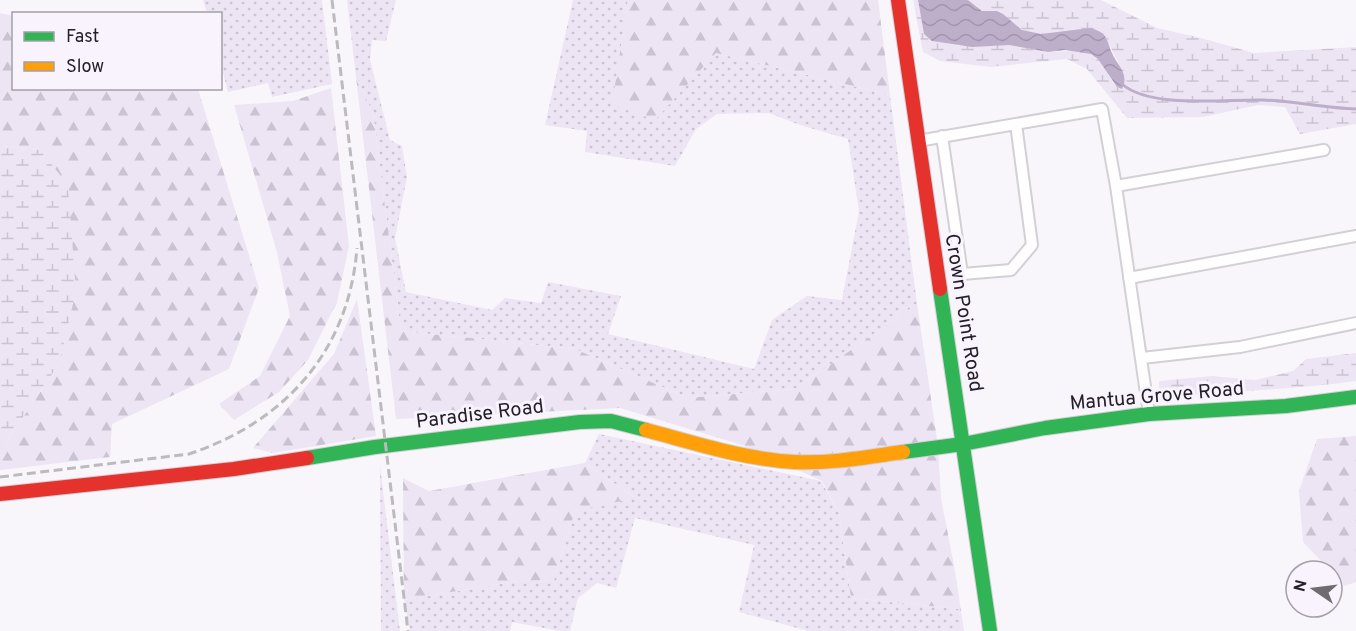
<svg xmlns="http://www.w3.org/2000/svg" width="1356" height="631" font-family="Overpass,sans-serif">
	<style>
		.grass { fill: url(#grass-dots) }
		.forest { fill: url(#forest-firs) }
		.wetland { fill: url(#wetland-marsh) }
		.water { fill: url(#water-waves) }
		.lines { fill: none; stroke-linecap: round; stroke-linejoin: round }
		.stream { stroke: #bdaec9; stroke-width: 3 }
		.street-casing { stroke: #d3d0d5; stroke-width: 14 }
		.fast-casing { stroke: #d3d0d5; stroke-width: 16 }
		.slow-casing { stroke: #d3d0d5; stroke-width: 16 }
		.jam-casing { stroke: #d3d0d5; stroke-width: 16 }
		.street { stroke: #fefefe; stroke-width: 10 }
		.fast { stroke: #30b455; stroke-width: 14 }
		.slow { stroke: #ff9f0a; stroke-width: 14 }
		.jam { stroke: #e5322d; stroke-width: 14 }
		.rail { stroke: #bcbabc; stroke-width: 3; stroke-dasharray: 9 4.5; stroke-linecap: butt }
		.labels { text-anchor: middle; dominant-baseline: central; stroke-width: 6; stroke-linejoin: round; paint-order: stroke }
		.street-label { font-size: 20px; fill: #242027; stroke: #f9f3fe }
	</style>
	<defs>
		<pattern id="grass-dots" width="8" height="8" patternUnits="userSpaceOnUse" patternTransform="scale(1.5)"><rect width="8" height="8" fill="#ede4f4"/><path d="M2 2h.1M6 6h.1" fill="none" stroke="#cbc3d1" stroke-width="1.8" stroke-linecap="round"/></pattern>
		<pattern id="forest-firs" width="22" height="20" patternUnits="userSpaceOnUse" patternTransform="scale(1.5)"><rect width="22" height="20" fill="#ede4f4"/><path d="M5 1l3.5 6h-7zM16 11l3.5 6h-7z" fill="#cbc3d1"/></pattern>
		<pattern id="wetland-marsh" width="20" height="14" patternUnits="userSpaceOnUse" patternTransform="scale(1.5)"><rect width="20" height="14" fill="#ede4f4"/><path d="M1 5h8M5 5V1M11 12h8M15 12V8" fill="none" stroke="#cbc3d1"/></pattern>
		<pattern id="water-waves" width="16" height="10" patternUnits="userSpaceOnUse" patternTransform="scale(1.5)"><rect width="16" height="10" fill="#bdaec9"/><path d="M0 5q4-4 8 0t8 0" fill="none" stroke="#a295ad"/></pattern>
	</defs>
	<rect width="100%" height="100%" fill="#f9f6fb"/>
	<path class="grass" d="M 203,0 L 322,0 L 332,84 L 272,97 L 268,83 L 228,92 L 221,65 L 220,14 L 207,13 Z
		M 347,0 L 396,0 L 386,41 L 372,40 L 370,60 L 390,140 L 402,146 L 407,177 L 395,238 L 406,292 L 492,310 L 505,298 L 541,303 L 548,282 L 621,296 L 608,334 L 754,369 L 772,320 L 807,296 L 842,300 L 859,211 L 848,139 L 800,125 L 769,113 L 717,114 L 696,129 L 675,166 L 585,152 L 587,131 L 545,125 L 573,0 L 628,0 L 613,105 L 655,119 L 716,53 L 890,95 L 917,304 L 795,389 L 688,398 L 575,349 L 401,331 L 373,113 L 356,77 Z
		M 599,434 L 821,481 L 839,513 L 851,598 L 959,609 L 962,631 L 808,631 L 739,612 L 754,545 L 635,518 L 616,588 L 597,583 L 578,598 L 570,631 L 560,631 L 512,622 L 510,631 L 410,631 L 404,600 L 518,581 L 554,580 L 575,511 L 634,497 L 585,463 Z
		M 380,466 L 400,631 L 381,631 Z"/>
	<path class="forest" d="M 628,0 L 878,0 L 890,95 L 716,53 L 655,120 L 612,105 Z
		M 0,13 L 13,16 L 14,88 L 198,89 L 259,288 L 229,369 L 112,424 L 110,457 L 0,470 L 0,451 L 59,364 L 40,150 L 0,146 Z
		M 356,77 L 373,113 L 401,331 L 575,349 L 688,398 L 795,389 L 917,304 L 938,446 L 941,498 L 955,571 L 964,631 L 962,631 L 959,609 L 851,598 L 839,513 L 822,481 L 742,445 L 620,408 L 396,419 Z
		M 331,88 L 349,246 L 337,302 L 308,360 L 279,392 L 234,420 L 219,404 L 260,376 L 290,316 L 277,252 L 234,105 L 293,101 Z
		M 357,299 L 376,436 L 273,453 L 253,448 L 334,354 Z
		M 1356,436 L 1356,582 L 1345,586 L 1303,542 L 1299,491 L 1317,439 Z
		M 585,463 L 635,498 L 575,511 L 554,580 L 518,581 L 404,600 L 403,478 L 429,491 Z"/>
	<path class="wetland" d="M 913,0 L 918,0 L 924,34 C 960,53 973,43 1009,45 C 1022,46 1034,50 1046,52 C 1062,53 1080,47 1096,57 C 1105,63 1109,79 1117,87 L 1122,89 L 1124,86 C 1124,67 1114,57 1107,39 L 1084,29 L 1051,35 L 1027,32 L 1012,24 L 1003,14 L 997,11 L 982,11 L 968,0 L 1101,0 L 1157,28 L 1201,38 L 1254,53 L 1356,47 L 1356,124 L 1300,134 L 1285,107 L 1258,105 L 1203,117 L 1127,118 L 1087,69 L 1067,59 L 991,67 L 940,61 L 923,52 Z
		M 0,146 L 40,150 L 68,185 L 76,291 L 59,364 L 0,451 Z
		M 1356,353 L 1356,381 C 1291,390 1225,391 1159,398 L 1159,381 L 1212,376 L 1255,380 L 1293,371 L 1306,359 Z"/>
	<path class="water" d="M 918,0 L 968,0 L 982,11 L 997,11 L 1003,14 L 1022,30 L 1041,34 L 1090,28 C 1095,29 1100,31 1104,35 C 1108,39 1109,47 1112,53 C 1117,65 1130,74 1122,89 L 1117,87 L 1098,59 L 1091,54 L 1065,50 L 1048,52 L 1009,45 L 972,47 L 932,41 L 924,34 Z"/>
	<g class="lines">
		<path class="stream" d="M 1122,84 C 1150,109 1227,99 1263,100 C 1294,101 1325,108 1356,109"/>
		<g class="street-casing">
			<path id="street" d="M 942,136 L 962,274 L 1011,270 L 1032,245 L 1016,124
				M 918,141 L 1102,109 L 1116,186 L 1149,414
				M 1116,186 L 1324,150
				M 1129,278 L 1356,236
				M 1142,358 L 1240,347 L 1356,323"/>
		</g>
		<g class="fast-casing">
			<path id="fast" d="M 940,289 L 990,631
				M 903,452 L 963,444 L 1045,428 L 1149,414 L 1286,406 L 1356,397
				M 307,458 L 375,447 L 580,422 L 611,421 L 646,430"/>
		</g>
		<g class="slow-casing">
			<path id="slow" d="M 646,430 C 695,443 743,459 794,462 C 830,464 867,457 903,452"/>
		</g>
		<g class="jam-casing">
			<path id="jam" d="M 898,0 L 940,289
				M 0,494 L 234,469 L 307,458"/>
		</g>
		<use href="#street" class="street"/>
		<use href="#fast" class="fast"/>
		<use href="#slow" class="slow"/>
		<use href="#jam" class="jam"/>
		<path class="rail" d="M 332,0 L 408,631
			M 0,477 L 189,454 C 285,422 349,351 357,248"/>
	</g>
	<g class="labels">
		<g class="street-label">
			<text transform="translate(963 313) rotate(81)">Crown Point Road</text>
			<text transform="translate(1157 397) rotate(-5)">Mantua Grove Road</text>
			<text transform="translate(480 415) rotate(-7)">Paradise Road</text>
		</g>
	</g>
	<rect x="12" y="12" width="210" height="78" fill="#f9f3fe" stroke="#a49fa8" stroke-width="1.5"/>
	<rect x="24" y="32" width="30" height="9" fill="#30b455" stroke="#a49fa8" stroke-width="1.5"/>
	<text x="66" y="42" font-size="18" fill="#242027">Fast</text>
	<rect x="24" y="62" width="30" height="9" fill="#ff9f0a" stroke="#a49fa8" stroke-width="1.5"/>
	<text x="66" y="72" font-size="18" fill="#242027">Slow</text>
	<g transform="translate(1314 589) rotate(284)"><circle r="28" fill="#f9f3fe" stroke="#a49fa8" stroke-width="1.5"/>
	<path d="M0-4.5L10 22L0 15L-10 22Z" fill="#6f6b71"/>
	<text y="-9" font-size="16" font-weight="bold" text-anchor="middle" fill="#242027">N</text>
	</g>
</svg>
